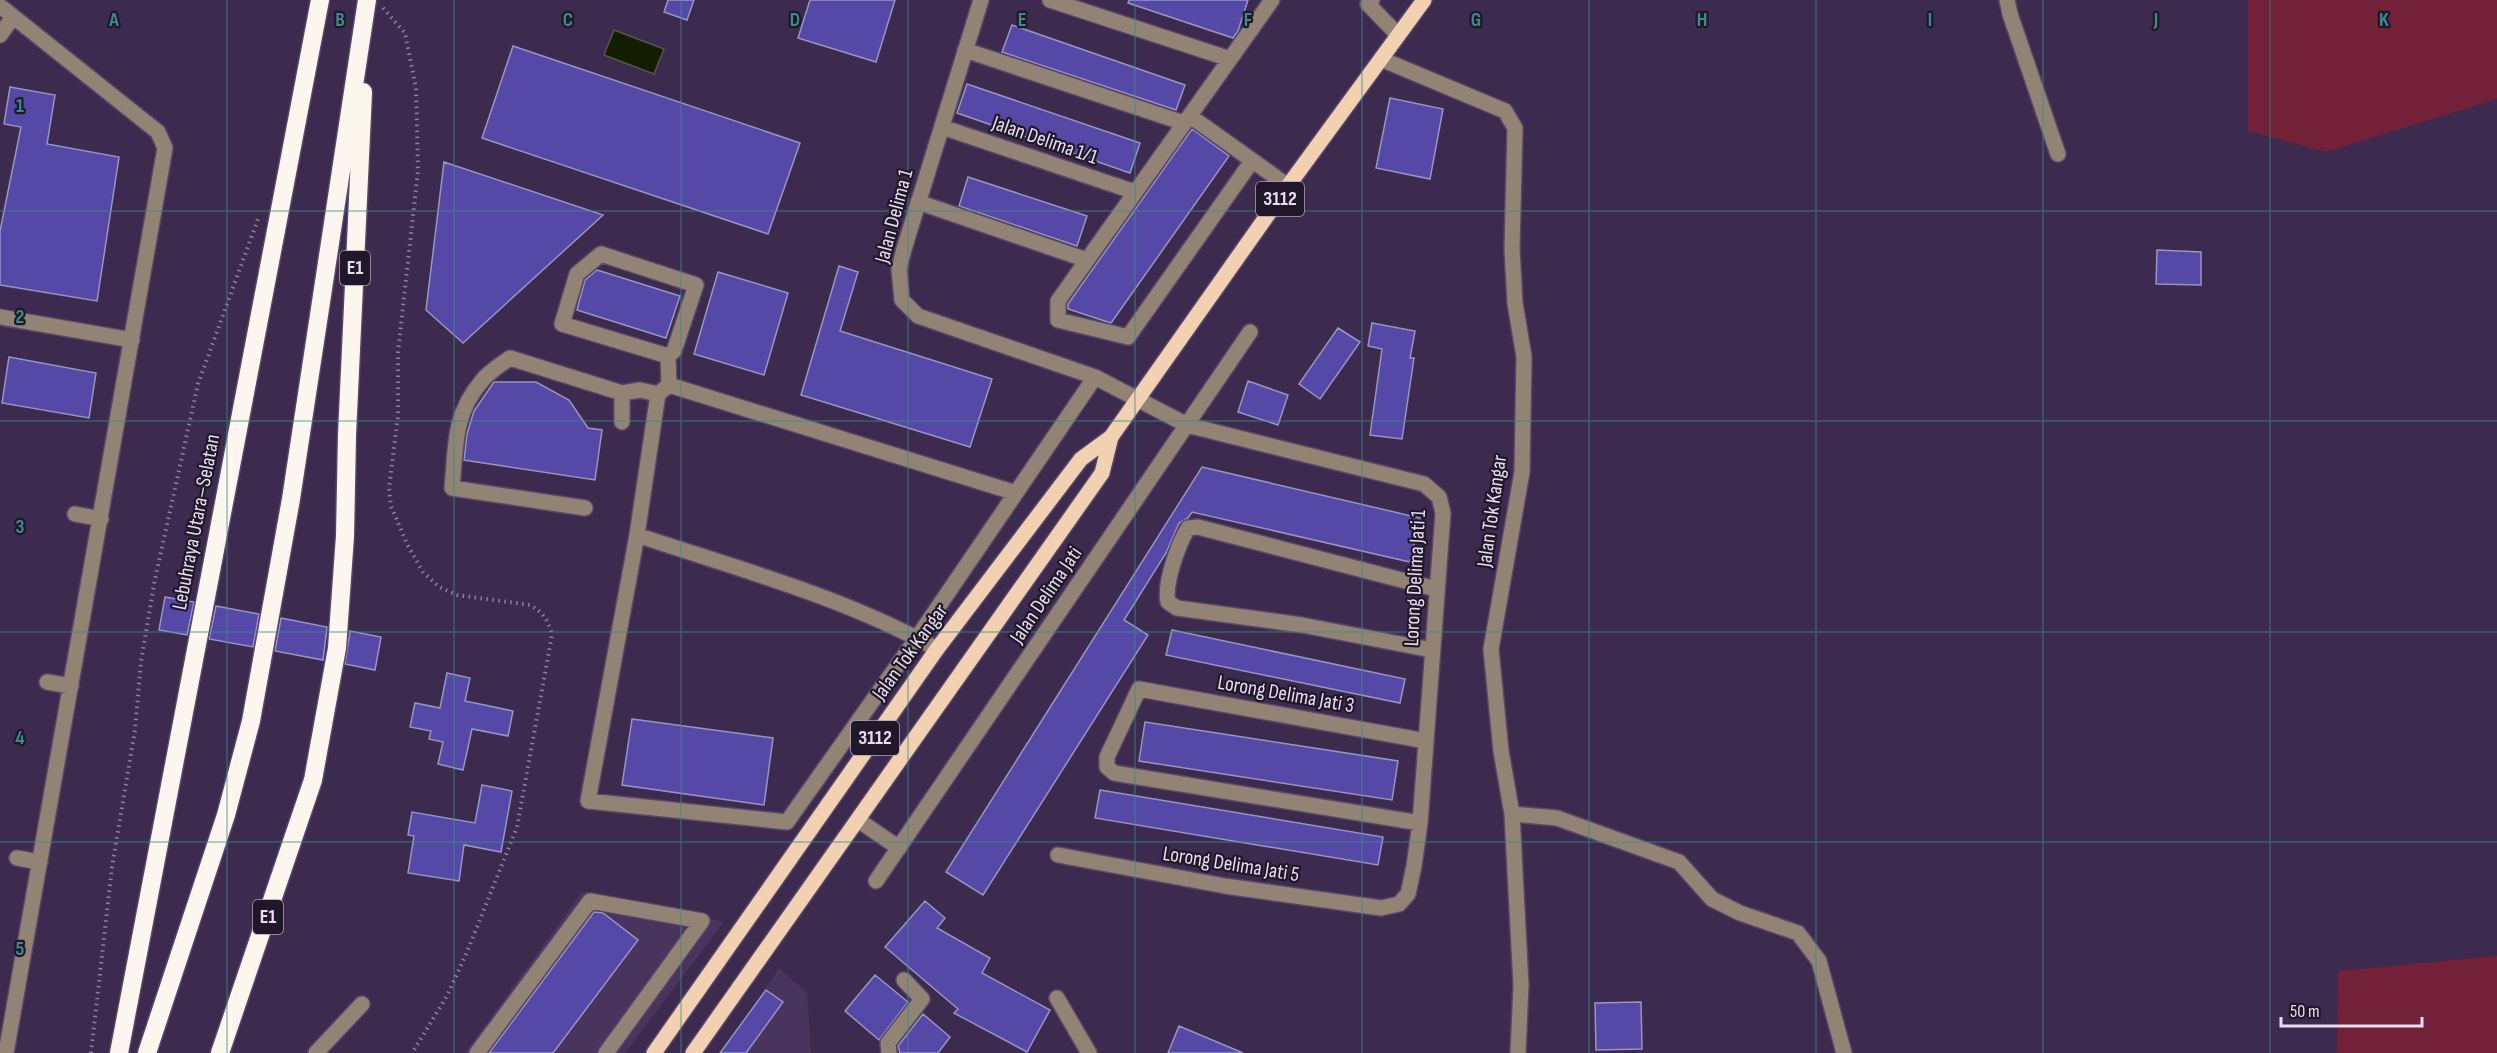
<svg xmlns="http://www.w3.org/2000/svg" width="2497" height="1053" font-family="'Sofia Sans Condensed',sans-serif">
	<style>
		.built { fill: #49345e }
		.green { fill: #732039 }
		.water { fill: #131e00; stroke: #535749; stroke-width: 1.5 }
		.building { fill: #5648a6; stroke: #9795c2; stroke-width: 1.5 }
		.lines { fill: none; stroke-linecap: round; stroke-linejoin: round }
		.minor-casing { stroke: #584769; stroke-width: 18 }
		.major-casing { stroke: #584769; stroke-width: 18 }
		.highway-casing { stroke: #584769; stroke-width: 21 }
		.path { stroke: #8f809e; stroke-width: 4; stroke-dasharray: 1.5 4.5; stroke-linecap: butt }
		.minor { stroke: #928374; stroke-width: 15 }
		.major { stroke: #f1d1b1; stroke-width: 15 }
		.highway { stroke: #fdf6ee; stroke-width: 18 }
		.grid { fill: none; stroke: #3a8b89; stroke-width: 1.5; stroke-opacity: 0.55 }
		.labels { text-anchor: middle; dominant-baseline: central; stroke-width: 4.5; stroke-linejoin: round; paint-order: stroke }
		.shield { fill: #201828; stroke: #aba2b6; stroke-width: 1.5 }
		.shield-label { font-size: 20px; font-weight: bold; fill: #e7ddf3 }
		.street-label { font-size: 21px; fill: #e7ddf3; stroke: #201828 }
		.grid-label { font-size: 20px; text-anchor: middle; font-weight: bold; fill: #3a8b89; stroke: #201828; stroke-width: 4.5; stroke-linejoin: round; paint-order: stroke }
	</style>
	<rect width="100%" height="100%" fill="#3d2b4f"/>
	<path class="built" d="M 582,892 L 724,922 L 625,1053 L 465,1053 Z
		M 779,968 L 807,993 L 811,1053 L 721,1053 Z"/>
	<path class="green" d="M 2248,0 L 2497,0 L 2497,99 L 2326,152 L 2248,131 Z
		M 2497,956 L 2497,1053 L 2337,1053 L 2338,971 Z"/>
	<path class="water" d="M 614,30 L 664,49 L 654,74 L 604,55 Z"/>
	<path class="building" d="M 668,0 L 694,0 L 687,20 L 664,12 Z
		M 810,0 L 895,0 L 876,62 L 798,38 Z
		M 1129,0 L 1248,0 L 1238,31 L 1233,38 L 1128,3 Z
		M 1012,25 L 1185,85 L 1176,110 L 1002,52 Z
		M 513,46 L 800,143 L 768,234 L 482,138 Z
		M 967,84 L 1140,143 L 1130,173 L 957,113 Z
		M 10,87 L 55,95 L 47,144 L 119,157 L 97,301 L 0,285 L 0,231 L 21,127 L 4,124 Z
		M 1390,98 L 1443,109 L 1430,179 L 1376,168 Z
		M 1192,129 L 1229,156 L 1111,323 L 1068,309 L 1068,304 Z
		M 444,162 L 603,215 L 463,343 L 426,310 Z
		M 968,177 L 1087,216 L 1077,246 L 959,206 Z
		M 2157,250 L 2201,252 L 2201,285 L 2156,284 Z
		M 839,266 L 858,272 L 840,331 L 992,379 L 970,447 L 801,395 Z
		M 597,270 L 680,296 L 666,338 L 577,310 L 585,280 Z
		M 718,272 L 788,293 L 764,375 L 694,354 Z
		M 1372,323 L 1415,331 L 1410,358 L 1414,358 L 1402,439 L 1370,435 L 1382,349 L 1368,346 Z
		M 1338,328 L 1360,342 L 1320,399 L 1299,384 Z
		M 9,357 L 96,373 L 89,418 L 2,403 Z
		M 1248,381 L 1288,395 L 1278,425 L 1238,412 Z
		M 494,382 L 536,382 L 569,400 L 588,428 L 602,430 L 595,480 L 464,460 L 467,434 L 474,411 Z
		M 1202,467 L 1420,518 L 1410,562 L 1192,512 L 1188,518 L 1179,523 L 1166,553 L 1124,620 L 1148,635 L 983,895 L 946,872 Z
		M 165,597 L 194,602 L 187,635 L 159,630 Z
		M 216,606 L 259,614 L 253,647 L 209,639 Z
		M 281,618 L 327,627 L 323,660 L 275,651 Z
		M 1172,630 L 1405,679 L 1400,703 L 1166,655 Z
		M 350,631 L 381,637 L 375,670 L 345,664 Z
		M 447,673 L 470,678 L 465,701 L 513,711 L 508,736 L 472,729 L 463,770 L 438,764 L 443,742 L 429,739 L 431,731 L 410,727 L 415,703 L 440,708 Z
		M 632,719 L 773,738 L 764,805 L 622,785 Z
		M 1145,722 L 1398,761 L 1392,800 L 1139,761 Z
		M 482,785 L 512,791 L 501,852 L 464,845 L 459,881 L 408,873 L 414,836 L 408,835 L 412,812 L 475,823 Z
		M 1100,790 L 1383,837 L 1378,865 L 1095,818 Z
		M 925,901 L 945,918 L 937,928 L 990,958 L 982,973 L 1050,1010 L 1027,1052 L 954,1013 L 958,1009 L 885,947 Z
		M 594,912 L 603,913 L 638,940 L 553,1053 L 489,1053 Z
		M 875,975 L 908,1002 L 879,1040 L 845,1011 Z
		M 766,990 L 783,1002 L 746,1053 L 720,1053 Z
		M 1641,1002 L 1642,1049 L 1596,1050 L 1595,1003 Z
		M 923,1014 L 950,1037 L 938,1053 L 900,1053 L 898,1046 Z
		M 1179,1026 L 1243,1053 L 1168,1053 Z"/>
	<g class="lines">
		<g class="minor-casing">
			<path id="minor" d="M 981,0 L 904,249 L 899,269 L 902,300 L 918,316 L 1095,377 L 1187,425 L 1424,484 L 1439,497 L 1443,513 L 1420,823 L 1414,866 L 1408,894 L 1399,904 L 1381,908 L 1225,886 L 1058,855
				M 1050,0 L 1230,59
				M 1372,0 L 1368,4 L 1398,35
				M 2007,0 L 2010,14 L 2058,154
				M 0,6 L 158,132 L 165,148 L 6,1053
				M 0,35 L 13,17
				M 965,50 L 1184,123
				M 1381,59 L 1505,111 L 1515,128 L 1512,249 L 1515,303 L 1524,357 L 1522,472 L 1491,649 L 1501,751 L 1512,814 L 1521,985 L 1518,1053
				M 1190,116 L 1288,186
				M 942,127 L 1135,192
				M 1252,161 L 1128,337 L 1058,320 L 1058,301 L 1272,0
				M 918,202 L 1087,260
				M 0,317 L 132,340
				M 668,356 L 674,351 L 696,285 L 601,254 L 577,274 L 562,324 L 668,356 L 669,385
				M 622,393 L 622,422
				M 1016,493 L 669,385 L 658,394 L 637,535 L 588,801 L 787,822 L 917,638 L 1095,377
				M 585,508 L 452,488 C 456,447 453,415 481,382 C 488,372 500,365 510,358 L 622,393 L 640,390 L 658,394
				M 75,514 L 101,519
				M 637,535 C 738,569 844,597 937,649
				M 1432,650 L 1302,625 L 1177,608 L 1168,602 C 1164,583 1178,545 1188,528 L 1198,527 L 1436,589
				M 47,682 L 71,686
				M 1512,814 L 1557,818 L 1679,862 L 1712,899 L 1740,913 L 1798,933 L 1819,961 L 1844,1053
				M 858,820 L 899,848
				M 1420,823 L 1114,773 L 1107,767 L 1107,757 L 1139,689 L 1426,741
				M 17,858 L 40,862
				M 876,881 L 1250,332
				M 1057,998 L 1089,1053
				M 316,1053 L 362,1004
				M 477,1053 L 590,901 L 702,921 L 606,1053
				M 889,1053 L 888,1043 L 922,999 L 904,980"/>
		</g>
		<g class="major-casing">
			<path id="major" d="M 654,1053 L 937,649 L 1081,459 L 1111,437 L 1288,186 L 1424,0
				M 693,1053 L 1102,473 L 1111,437"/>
		</g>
		<g class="highway-casing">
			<path id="highway" d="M 119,1053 L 320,0
				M 147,1053 L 226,815 L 251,721 L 291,499 L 367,0
				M 220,1053 L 313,780 L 337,648 L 345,536 L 347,435 L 363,92"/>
		</g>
		<path class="path" d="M 383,8 L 405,33 L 416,88 L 418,170 L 398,352 L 398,416 L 389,488 L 391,506 L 407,544 L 423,572 L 439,587 L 457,595 L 530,605 C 543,612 548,620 552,635 L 517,827 L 467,952 L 447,996 L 412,1053
			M 91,1053 L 112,867 L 135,730 L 141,661 L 155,579 L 198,384 L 259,216"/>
		<use href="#minor" class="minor"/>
		<use href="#major" class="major"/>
		<use href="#highway" class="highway"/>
	</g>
	<path class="grid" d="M 227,0 L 227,1053M 454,0 L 454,1053M 681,0 L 681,1053M 908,0 L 908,1053M 1135,0 L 1135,1053M 1362,0 L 1362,1053M 1589,0 L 1589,1053M 1816,0 L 1816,1053M 2043,0 L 2043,1053M 2270,0 L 2270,1053M 0,211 L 2497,211M 0,421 L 2497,421M 0,632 L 2497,632M 0,842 L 2497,842"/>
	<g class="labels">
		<g class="shield">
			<rect x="1256" y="182" width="48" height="34" rx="4.5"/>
			<rect x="340" y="251" width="30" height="34" rx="4.5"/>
			<rect x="851" y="721" width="48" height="34" rx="4.5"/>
			<rect x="253" y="900" width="30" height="34" rx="4.5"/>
		</g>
		<g class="shield-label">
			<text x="1280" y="199">3112</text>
			<text x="355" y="268">E1</text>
			<text x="875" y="738">3112</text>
			<text x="268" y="917">E1</text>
		</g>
		<g class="street-label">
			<text transform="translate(1045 140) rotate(19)">Jalan Delima 1/1</text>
			<text transform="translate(894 216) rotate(-75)">Jalan Delima 1</text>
			<text transform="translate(1492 511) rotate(-82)">Jalan Tok Kangar</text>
			<text transform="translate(196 522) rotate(-79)">Lebuhraya Utara–Selatan</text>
			<text transform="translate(1415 578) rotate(-87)">Lorong Delima Jati 1</text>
			<text transform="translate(1046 595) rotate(-56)">Jalan Delima Jati</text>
			<text transform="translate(910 652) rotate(-54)">Jalan Tok Kangar</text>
			<text transform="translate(1286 694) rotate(10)">Lorong Delima Jati 3</text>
			<text transform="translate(1231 864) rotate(9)">Lorong Delima Jati 5</text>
		</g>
	</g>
	<g class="grid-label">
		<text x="114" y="26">A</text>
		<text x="340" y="26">B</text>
		<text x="568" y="26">C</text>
		<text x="795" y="26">D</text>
		<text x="1022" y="26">E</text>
		<text x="1248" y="26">F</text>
		<text x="1476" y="26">G</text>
		<text x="1702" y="26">H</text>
		<text x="1930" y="26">I</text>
		<text x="2156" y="26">J</text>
		<text x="2384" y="26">K</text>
		<text x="20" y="112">1</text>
		<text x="20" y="323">2</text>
		<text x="20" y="533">3</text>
		<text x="20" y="744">4</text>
		<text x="20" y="955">5</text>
	</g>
	<path d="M2281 1017v9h141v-9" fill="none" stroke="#e7ddf3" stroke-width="3"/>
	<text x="2290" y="1017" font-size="18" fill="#e7ddf3" stroke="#201828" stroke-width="4.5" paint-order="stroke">50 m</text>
</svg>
